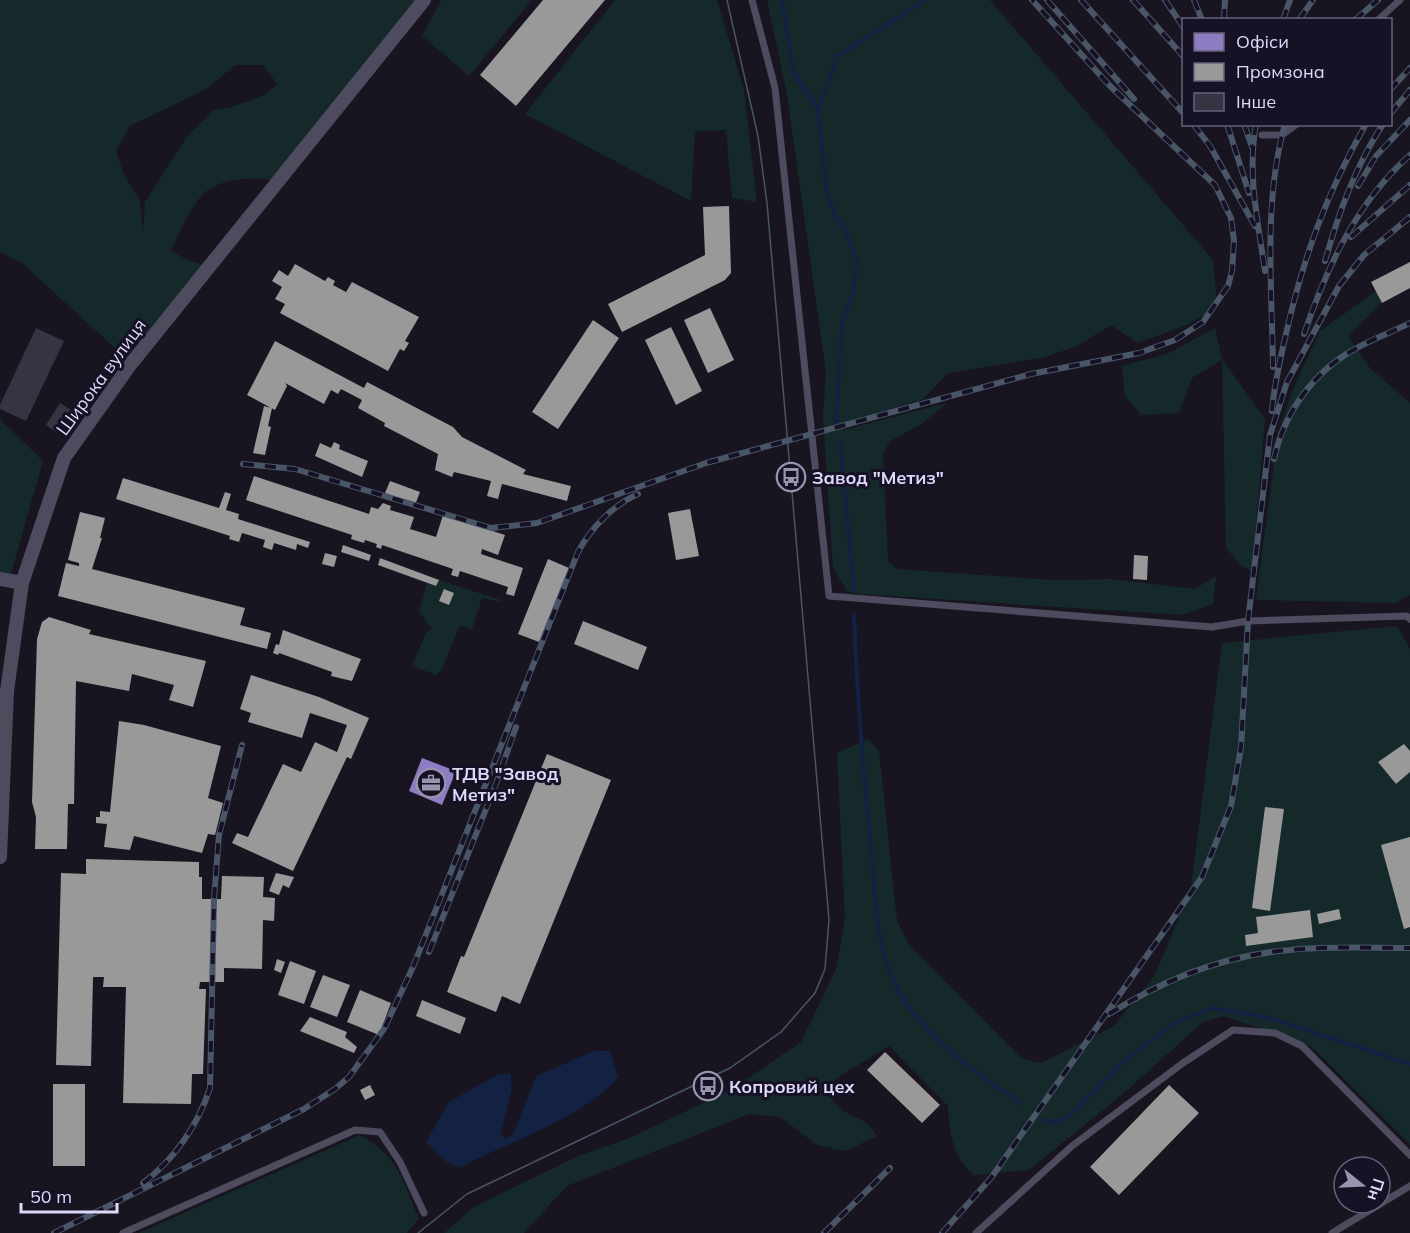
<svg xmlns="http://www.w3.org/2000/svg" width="1410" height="1233" font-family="Mulish,sans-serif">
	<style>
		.green { fill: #15292b; fill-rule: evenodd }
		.water { fill: #132243 }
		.offices { fill: #8e7cc3 }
		.industry { fill: #999 }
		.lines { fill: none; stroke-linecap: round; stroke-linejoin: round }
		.stream { stroke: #132243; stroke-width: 4 }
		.building { fill: #373342 }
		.service { stroke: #4e4b5f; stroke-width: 7 }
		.minor { stroke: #4e4b5f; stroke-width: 14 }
		.tram { stroke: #485667; stroke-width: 1.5 }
		.rail-casing { stroke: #485667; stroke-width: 6 }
		.rail { stroke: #161124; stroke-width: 4; stroke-dasharray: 11; stroke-linecap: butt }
		.labels { text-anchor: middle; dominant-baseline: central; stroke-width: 6; stroke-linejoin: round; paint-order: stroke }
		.street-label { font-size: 18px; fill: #ded8fb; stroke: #161124 }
		.poi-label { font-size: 18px; font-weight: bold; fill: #ded8fb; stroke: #161124; text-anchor: start }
	</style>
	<rect width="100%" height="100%" fill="#181520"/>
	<path class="green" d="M 0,0 L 418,0 L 273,180 C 252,177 227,178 208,190 C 194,199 178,235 171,251 L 188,260 L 205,265 L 130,351 L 117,350 L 23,264 L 0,252 ZM 235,65 L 263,65 L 277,84 L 265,95 L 231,107 L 214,110 L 188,135 L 145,202 L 143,234 L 140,200 L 124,175 L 116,151 L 130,126 L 208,88 Z
		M 441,0 L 532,0 L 469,76 L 422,36 Z
		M 615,0 L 717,0 L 744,90 L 757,202 L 732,198 L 726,130 L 695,131 L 691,201 L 525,114 Z
		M 767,0 L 990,0 L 1213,260 L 1217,307 L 1189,324 L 1138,343 L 1111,325 L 1077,346 L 1045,357 L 948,373 L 922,400 L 843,423 L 843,430 L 947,403 L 920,425 L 890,441 L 883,454 L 888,561 L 897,569 L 1052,580 L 1111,579 L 1195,589 L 1216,576 L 1213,604 L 1182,615 L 860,594 L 847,591 L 833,568 L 823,416 L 826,372 L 787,95 Z
		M 1376,291 L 1382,303 L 1348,336 L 1370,368 L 1410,403 L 1410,595 L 1396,603 L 1256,600 L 1278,433 L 1292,391 L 1320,331 Z
		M 1215,328 L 1222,359 L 1265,419 L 1252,572 L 1241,565 L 1226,548 L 1222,360 L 1192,378 L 1179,413 L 1141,415 L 1125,396 L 1122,366 L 1169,353 Z
		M 0,419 L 43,461 L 10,577 L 0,575 Z
		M 439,580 L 501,600 L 501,602 L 482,598 L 472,629 L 460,625 L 441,671 L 436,675 L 412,666 L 427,631 L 432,629 L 419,612 L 427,583 L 436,586 Z
		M 1397,626 L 1410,649 L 1410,1144 L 1311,1046 L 1224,1016 L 1203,1022 L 1125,1092 L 1029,1170 L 974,1175 C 953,1159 949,1132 948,1106 L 889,1046 L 837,1078 L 825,1093 L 843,1111 L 867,1123 L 877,1136 L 846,1151 L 817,1145 L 780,1117 L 749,1114 L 567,1186 L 524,1233 L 444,1233 L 474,1207 L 578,1156 L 627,1139 L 731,1090 L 801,1042 L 836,969 L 845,920 L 837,753 L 868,739 L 879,751 L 897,921 L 909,945 L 1022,1059 L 1041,1063 L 1114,1026 L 1155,975 L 1191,888 L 1222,643 Z
		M 360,1135 C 400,1158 401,1179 419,1218 L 407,1233 L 139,1233 Z"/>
	<path class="water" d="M 594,1051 L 610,1051 L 618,1077 C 588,1116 504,1144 459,1168 L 447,1162 L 426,1142 L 449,1102 L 497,1075 L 510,1073 L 512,1087 L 501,1134 L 506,1140 L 514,1132 L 536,1076 Z"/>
	<path class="offices" d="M 422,758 L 456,771 L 442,805 L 409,791 Z"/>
	<path class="industry" d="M 543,0 L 605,0 L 516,106 L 480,75 Z
		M 729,206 L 731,273 L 725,280 L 622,332 L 608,304 L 705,255 L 703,207 Z
		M 1410,262 L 1410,288 L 1382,303 L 1371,282 Z
		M 295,264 L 325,281 L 328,277 L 335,281 L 333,285 L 346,292 L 352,282 L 419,317 L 405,341 L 409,343 L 404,351 L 400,349 L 388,371 L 280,313 L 285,304 L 275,299 L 282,287 L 272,281 L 279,270 L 288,276 Z
		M 710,308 L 734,360 L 708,373 L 684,320 Z
		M 593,320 L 619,338 L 558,429 L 532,412 Z
		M 671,327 L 702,391 L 676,405 L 645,340 Z
		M 275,341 L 364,388 L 367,382 L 453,427 L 462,437 L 526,470 L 523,474 L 571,486 L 567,501 L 502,484 L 498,499 L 487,496 L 491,481 L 454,472 L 452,477 L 435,470 L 438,454 L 384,426 L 385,423 L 358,408 L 362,400 L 341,389 L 338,394 L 331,390 L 324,404 L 285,383 L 287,386 L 275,410 L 247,395 Z
		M 264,406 L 272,408 L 268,426 L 271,427 L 265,455 L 253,453 Z
		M 334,442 L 340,445 L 339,449 L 368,461 L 362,477 L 315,456 L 320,443 L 331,448 Z
		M 254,476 L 369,514 L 371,507 L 378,509 L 383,503 L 391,506 L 390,510 L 414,517 L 410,529 L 436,537 L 443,515 L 505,535 L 498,555 L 482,549 L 481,554 L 523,568 L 514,596 L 506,594 L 508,587 L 460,571 L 458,577 L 451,575 L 453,569 L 382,545 L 381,549 L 376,547 L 377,544 L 365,540 L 364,543 L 351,539 L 352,535 L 246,500 Z
		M 123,478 L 219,508 L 225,492 L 231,494 L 226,510 L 239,514 L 238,519 L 310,542 L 308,548 L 297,544 L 296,550 L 274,543 L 272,550 L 263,547 L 265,540 L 242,533 L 239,542 L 229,539 L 230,536 L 116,499 Z
		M 390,481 L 420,492 L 415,505 L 385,493 Z
		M 690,509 L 699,556 L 676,560 L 668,513 Z
		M 80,512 L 105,518 L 100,538 L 102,538 L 92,569 L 245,608 L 240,625 L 271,633 L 267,649 L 58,596 L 66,563 L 79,566 L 79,563 L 68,560 Z
		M 343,545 L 371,555 L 369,561 L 341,552 Z
		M 325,553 L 337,556 L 334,567 L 322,564 Z
		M 1134,555 L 1148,556 L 1147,580 L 1133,579 Z
		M 380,558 L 439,580 L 436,586 L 378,565 Z
		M 548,559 L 569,568 L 539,642 L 518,634 Z
		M 444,589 L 454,593 L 449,605 L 439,601 Z
		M 49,617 L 91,630 L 89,634 L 206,661 L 193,707 L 169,700 L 174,685 L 132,674 L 129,691 L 76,681 L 74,804 L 68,804 L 67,849 L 35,849 L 36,817 L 32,802 L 37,639 L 42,622 Z
		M 583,621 L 647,647 L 638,670 L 574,644 Z
		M 283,630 L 361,659 L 352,681 L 331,676 L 332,672 L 279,653 L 278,655 L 273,653 L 276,644 L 279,645 Z
		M 251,675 L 319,697 L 369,718 L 351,759 L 347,757 L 293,871 L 232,843 L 237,833 L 248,837 L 283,764 L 301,772 L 315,742 L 337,752 L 347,725 L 310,713 L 302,738 L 248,722 L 251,713 L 240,709 Z
		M 119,721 L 144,725 L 221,746 L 208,798 L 223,803 L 215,835 L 208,834 L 202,853 L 134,836 L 130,850 L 104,847 L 107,824 L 96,823 L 96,817 L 100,817 L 100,811 L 110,812 Z
		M 1404,744 L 1410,751 L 1410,772 L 1396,784 L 1378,762 Z
		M 547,754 L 611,780 L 520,1004 L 502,996 L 496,1012 L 447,992 L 461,956 L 464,957 Z
		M 1265,807 L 1284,809 L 1270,911 L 1252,908 Z
		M 1410,837 L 1410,927 L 1404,929 L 1381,845 Z
		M 86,859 L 199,862 L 199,877 L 202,877 L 202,899 L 221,899 L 222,876 L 264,877 L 263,897 L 275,898 L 274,921 L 263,920 L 262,969 L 224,968 L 224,982 L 200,982 L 199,989 L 206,989 L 203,1074 L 192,1074 L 191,1104 L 123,1103 L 126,987 L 103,987 L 104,977 L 93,977 L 91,1066 L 56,1065 L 61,873 L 86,874 Z
		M 276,873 L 294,877 L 289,888 L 283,885 L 279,895 L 269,891 Z
		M 1339,909 L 1341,919 L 1319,924 L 1317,914 Z
		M 1310,910 L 1313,937 L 1246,946 L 1245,935 L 1258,933 L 1256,917 Z
		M 277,959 L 285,962 L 281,973 L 274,970 Z
		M 290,961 L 316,971 L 304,1004 L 278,995 Z
		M 323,975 L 350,985 L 337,1017 L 310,1007 Z
		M 360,990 L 391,1003 L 379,1035 L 347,1022 Z
		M 422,1000 L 466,1018 L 460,1034 L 416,1016 Z
		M 310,1017 L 347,1032 L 345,1037 L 357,1047 L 354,1053 L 300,1031 Z
		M 885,1052 L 940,1105 L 922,1123 L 867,1070 Z
		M 53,1084 L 85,1084 L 85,1166 L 53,1166 Z
		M 370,1085 L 375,1095 L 365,1100 L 360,1090 Z
		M 1169,1085 L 1199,1113 L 1119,1195 L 1090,1167 Z"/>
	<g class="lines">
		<path class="stream" d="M 782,0 L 794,74 L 818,109
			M 836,424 L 842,324 L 853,293 L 857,261 L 847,234 L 835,215 L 827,194 L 818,109 L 838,56 L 925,0
			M 840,440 L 854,590
			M 854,615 C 857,693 863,770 871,847 C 875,891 875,942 894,982 C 920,1036 974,1070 1021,1104
			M 1043,1120 L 1057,1123 L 1071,1114 L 1124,1061 L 1176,1022 L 1212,1008 L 1267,1017 L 1410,1064"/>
	</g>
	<path class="building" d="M 36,328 L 64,341 L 26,421 L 0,409 L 0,405 Z
		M 60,403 L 72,411 L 57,433 L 46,425 Z"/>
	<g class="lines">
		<path class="service" d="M 752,0 L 775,88 L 829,596 L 1212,627 L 1248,621 L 1407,616 L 1410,619
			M 1378,20 L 1400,0
			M 1262,135 L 1282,135 L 1297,124
			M 123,1233 L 355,1130 L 380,1132 L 400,1162 L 424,1213
			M 976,1233 L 1072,1146 L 1183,1063 L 1233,1030 L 1275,1033 L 1302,1046 L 1410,1155
			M 1332,1233 L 1410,1186"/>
		<path class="minor" d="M 0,579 L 22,583
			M 0,857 L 7,691 L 22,583 L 64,458 L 130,365 L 424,0"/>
		<path class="tram" d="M 418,1233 L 467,1194 L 730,1068 L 781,1032 L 815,993 L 825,969 L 829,920 L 767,203 L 758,136 L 727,0"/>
		<g class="rail-casing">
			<path id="rail" d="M 1047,0 L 1134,99
				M 1081,0 L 1184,114
				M 1133,0 L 1184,57
				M 1165,0 L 1184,28
				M 1194,0 L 1202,20
				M 1224,20 L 1225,0
				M 1283,20 L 1290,0
				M 1299,20 L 1313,0
				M 1355,20 L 1378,0
				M 1390,90 L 1410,68
				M 1390,114 L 1410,90
				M 1193,124 L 1210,146 L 1255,226
				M 1227,124 L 1249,193
				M 1244,124 L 1252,147
				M 1256,124 C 1247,174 1258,222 1265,271
				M 1358,186 L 1376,156 L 1410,120
				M 1351,237 L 1410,185
				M 1325,261 C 1339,212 1355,167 1383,124
				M 1304,334 C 1327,267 1356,203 1410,155
				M 1273,367 C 1272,288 1263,202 1285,124
				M 1272,411 C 1274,385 1280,360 1286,334 C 1303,258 1327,192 1366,124
				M 1274,459 C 1284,413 1313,372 1355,349 C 1372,339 1392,332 1410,323
				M 243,464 L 295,469 L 491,528 L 537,523 L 706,463 L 1031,374 L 1139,353 L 1175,340 L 1203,322 L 1228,286 L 1232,271 L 1234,241 L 1231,218 L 1215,185 L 1110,86 L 1032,0
				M 429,952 L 496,784 L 516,727
				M 1109,1014 C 1163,980 1225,955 1290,950 C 1329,946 1370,948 1410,948
				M 143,1183 C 174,1160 198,1125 210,1088 L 214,899 L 219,835 L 242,745
				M 54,1233 L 304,1109 L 335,1089 L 349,1077 L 384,1029 L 413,967 L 578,552 C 591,528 613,505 638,494
				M 824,1233 L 890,1168
				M 942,1233 L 991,1178 L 1202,877 L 1231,806 L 1241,747 L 1248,621 L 1270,435 L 1287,382 L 1339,286 L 1364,255 L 1410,217"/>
		</g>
		<use href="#rail" class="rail"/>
	</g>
	<defs>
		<g id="bus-ring" transform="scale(1.5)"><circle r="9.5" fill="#161124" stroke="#9994ae" stroke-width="1.5"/><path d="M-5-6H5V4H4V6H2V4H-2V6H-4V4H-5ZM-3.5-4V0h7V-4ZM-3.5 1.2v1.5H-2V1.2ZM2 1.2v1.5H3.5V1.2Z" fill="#9994ae"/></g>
		<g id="office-ring" transform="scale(1.5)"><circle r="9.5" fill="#161124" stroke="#9994ae" stroke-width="1.5"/><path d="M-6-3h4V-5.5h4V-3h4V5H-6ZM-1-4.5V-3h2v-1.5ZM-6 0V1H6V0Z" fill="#9994ae"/></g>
	</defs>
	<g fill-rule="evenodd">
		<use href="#bus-ring" x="791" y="477"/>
		<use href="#office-ring" x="431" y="783"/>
		<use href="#bus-ring" x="708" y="1086"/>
	</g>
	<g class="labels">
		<g class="street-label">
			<text transform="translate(101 377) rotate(-54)">Широка вулиця</text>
		</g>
		<g class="poi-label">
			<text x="812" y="477">Завод "Метиз"</text>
			<text x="452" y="773">ТДВ "Завод<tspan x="452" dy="21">Метиз"</tspan></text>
			<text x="729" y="1086">Копровий цех</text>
		</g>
	</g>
	<rect x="1182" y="18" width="210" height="108" fill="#161124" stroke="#66617a" stroke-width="1.5"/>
	<rect x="1194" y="33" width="30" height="18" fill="#8e7cc3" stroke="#66617a" stroke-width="1.5"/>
	<text x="1236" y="48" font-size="18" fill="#ded8fb">Офіси</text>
	<rect x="1194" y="63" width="30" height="18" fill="#999999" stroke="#66617a" stroke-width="1.5"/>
	<text x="1236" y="78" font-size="18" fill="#ded8fb">Промзона</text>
	<rect x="1194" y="93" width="30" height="18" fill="#373342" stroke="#66617a" stroke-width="1.5"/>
	<text x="1236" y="108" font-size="18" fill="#ded8fb">Інше</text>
	<g transform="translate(1362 1185) rotate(108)"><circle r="28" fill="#161124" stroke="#66617a" stroke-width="1.5"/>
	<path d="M0-4.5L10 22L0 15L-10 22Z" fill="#9994ae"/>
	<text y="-9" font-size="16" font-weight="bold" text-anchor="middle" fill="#ded8fb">Пн</text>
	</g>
	<path d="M21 1203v9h96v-9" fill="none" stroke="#ded8fb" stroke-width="3"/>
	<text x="30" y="1203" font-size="18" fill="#ded8fb" stroke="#161124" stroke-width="4.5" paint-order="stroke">50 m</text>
</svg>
